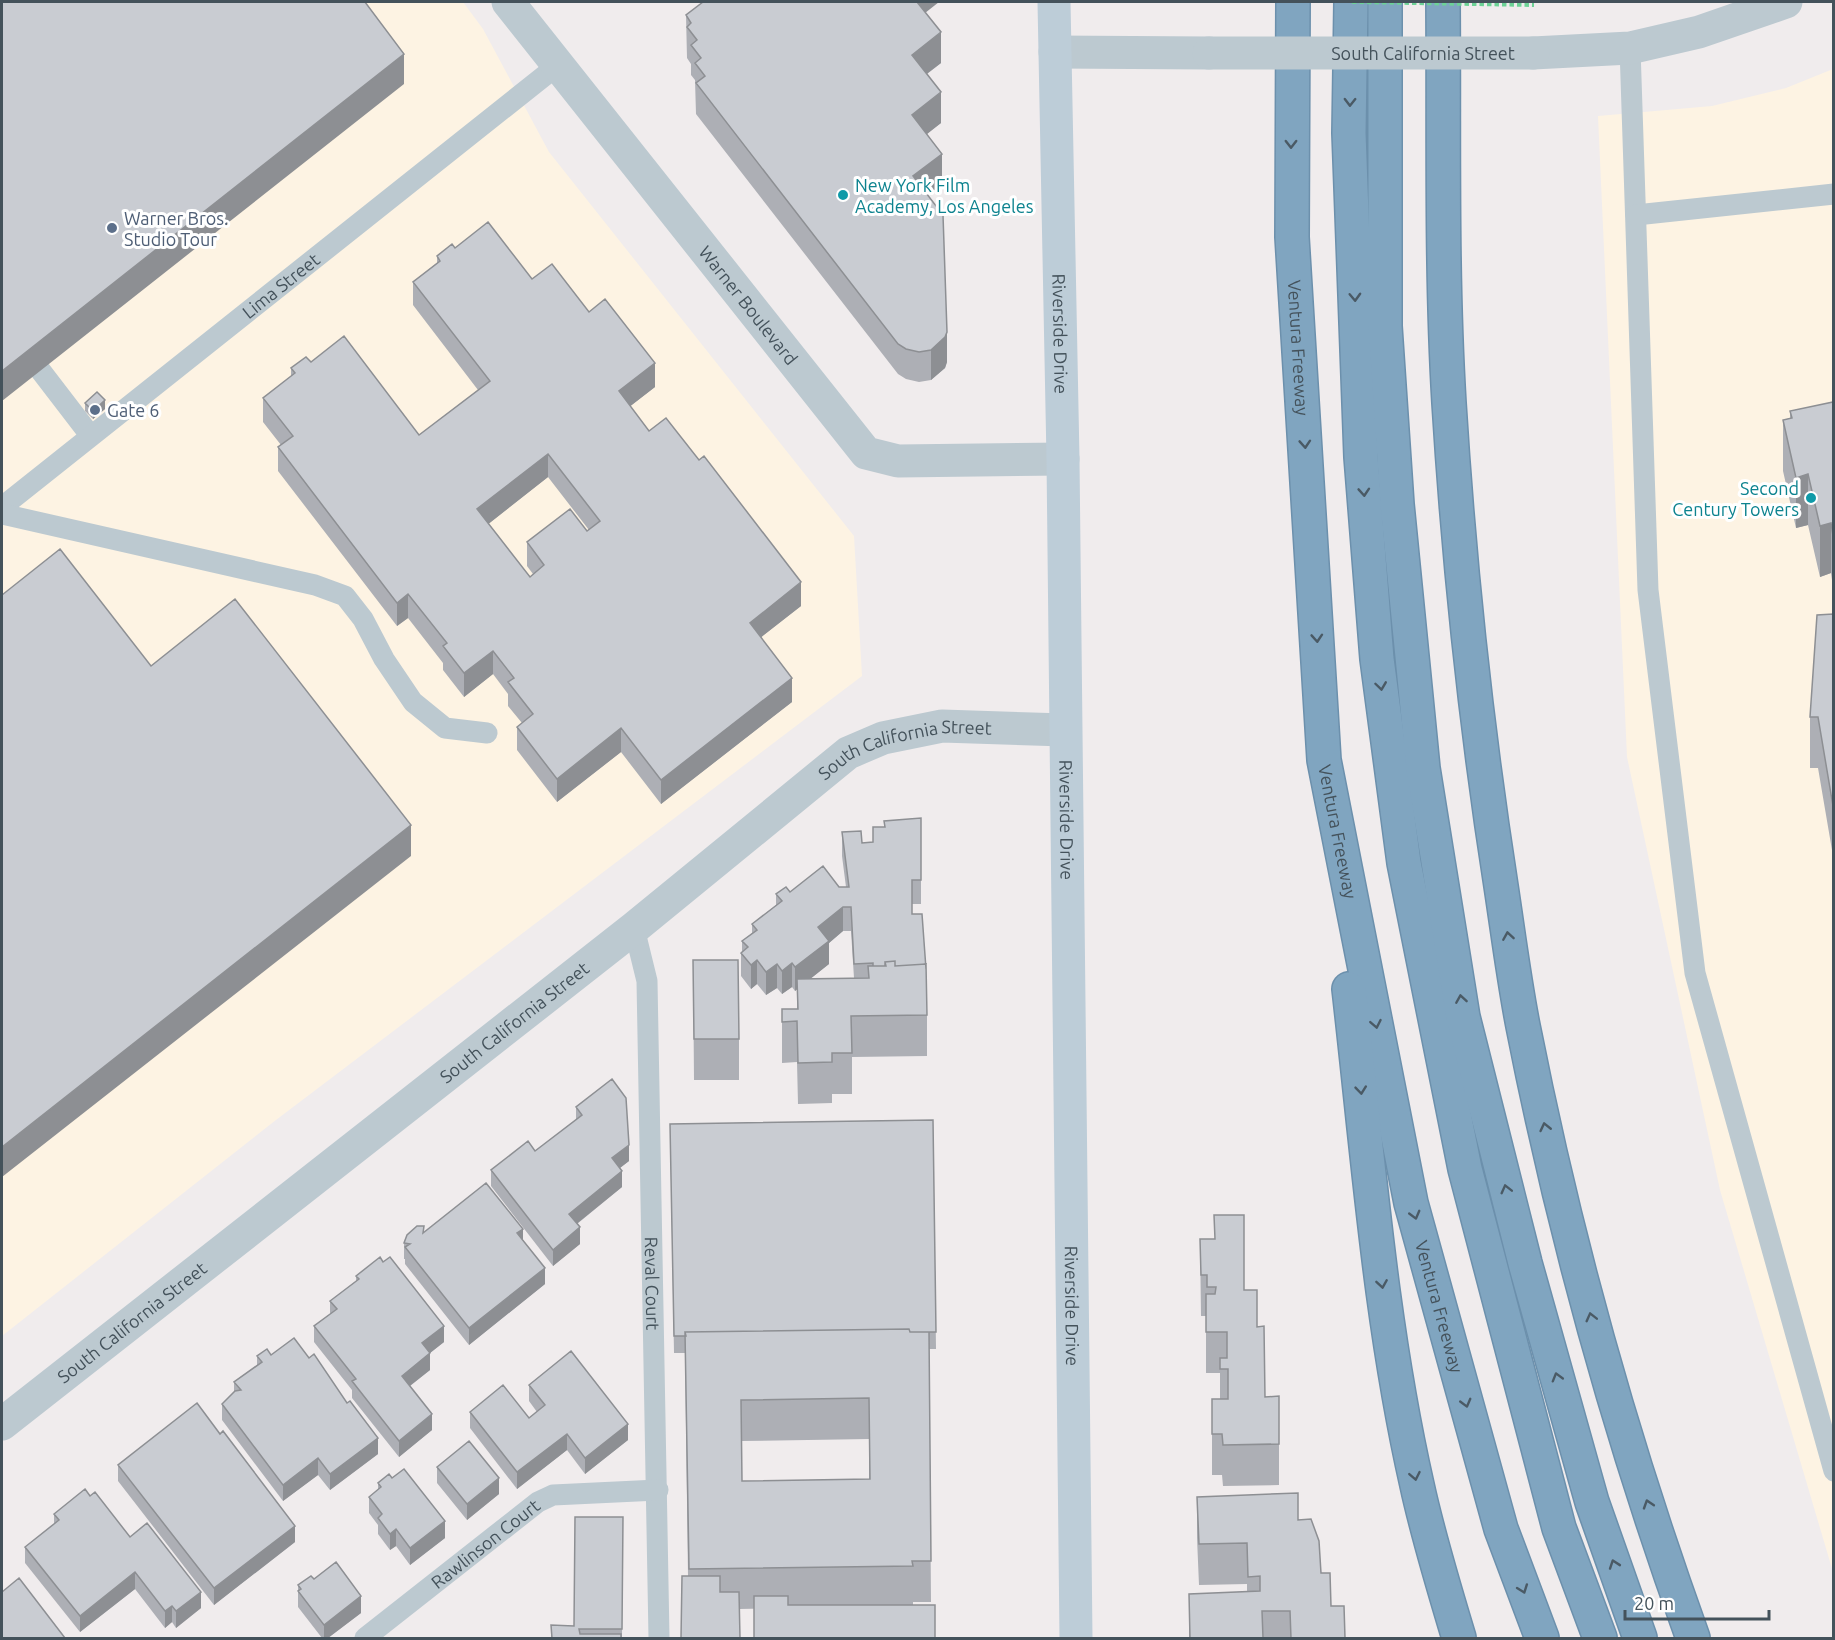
<svg xmlns="http://www.w3.org/2000/svg" width="1835" height="1640" font-family="Ubuntu,sans-serif">
	<style>
		.commercial { fill: #fdf3e3 }
		.lines { fill: none; stroke-linecap: round; stroke-linejoin: round }
		.highway-casing { stroke: #6c90ac; stroke-width: 36 }
		.lane { stroke: #bcc9d0; stroke-width: 21 }
		.street { stroke: #bcc9d0; stroke-width: 33 }
		.secondary { stroke: #bdcdd8; stroke-width: 33 }
		.highway { stroke: #80a5c0; stroke-width: 33 }
		.path-bridge { stroke: #6cd296; stroke-width: 4; stroke-dasharray: 4.5 3; stroke-linecap: butt }
		.street-bridge { stroke: #bcc9d0; stroke-width: 33 }
		.wall { fill: #adafb5; fill-rule: evenodd }
		.shaded-wall { fill: #8d8f93 }
		.building { fill: #c9ccd2; stroke: #8d8f93; stroke-width: 1.5; fill-rule: evenodd }
		.oneway { stroke: #4a5a65 }
		.culture-dot { fill: #0f9aa8; stroke: #fff; stroke-width: 2 }
		.service-dot { fill: #5c6f8a; stroke: #fff; stroke-width: 2 }
		.labels { text-anchor: middle; dominant-baseline: central; stroke-width: 6; stroke-linejoin: round; paint-order: stroke }
		.street-label { font-size: 18px; fill: #44525b; stroke: #fff }
		.culture-label { font-size: 18px; fill: #0d838f; stroke: #fff; text-anchor: start }
		.service-label { font-size: 18px; fill: #4e5e75; stroke: #fff; text-anchor: start }
	</style>
	<rect width="100%" height="100%" fill="#f0eced"/>
	<path class="commercial" d="M 2,2 L 463,2 L 483,29 L 549,152 L 854,536 L 862,676 L 276,1120 L 2,1336 Z
		M 1833,69 L 1833,1572 L 1720,1190 L 1627,757 L 1598,116 L 1712,106 L 1786,88 Z"/>
	<g class="lines">
		<g class="highway-casing">
			<g id="highway">
				<path id="s7" d="M 1293,2 L 1292,237 L 1324,760 L 1411,1203 L 1501,1529 L 1542,1638"/>
				<path d="M 1351,2 L 1349,133 L 1361,457 L 1377,659 L 1404,863 L 1465,1169 L 1559,1528 L 1600,1638"/>
				<path d="M 1385,2 L 1385,326 L 1397,504 L 1423,768 L 1463,1017 L 1525,1263 L 1592,1502 L 1640,1638"/>
				<path d="M 1443,2 C 1444,135 1441,270 1449,403 C 1459,565 1476,726 1501,886 C 1508,932 1514,980 1523,1026 C 1564,1234 1621,1439 1693,1638"/>
				<path d="M 1349,989 C 1368,1154 1380,1322 1417,1485 C 1428,1536 1444,1588 1459,1638"/>
			</g>
		</g>
		<g class="lane">
			<path d="M 1630,48 L 1648,590 L 1695,973 L 1834,1471"/>
			<path d="M 1636,215 L 1834,194"/>
			<path d="M 24,349 L 90,435"/>
			<path id="s1" d="M 2,507 L 558,65"/>
			<path d="M 2,514 L 315,585 L 345,596 L 363,619 L 384,659 L 413,702 L 445,728 L 487,733"/>
			<path id="s2" d="M 634,928 L 647,981 L 659,1638"/>
			<path id="s3" d="M 365,1638 L 538,1502 L 553,1495 L 658,1490"/>
		</g>
		<g class="street">
			<path id="s4" d="M 508,2 L 866,453 L 898,461 L 1063,459"/>
			<path d="M 1055,52 L 1209,53"/>
			<path d="M 1533,53 L 1630,48 L 1699,32 L 1786,2"/>
			<path id="s5" d="M 2,1424 L 634,928 L 848,753 L 883,738 L 942,726 L 1065,730"/>
		</g>
		<path class="secondary" id="s6" d="M 1054,2 L 1063,459 L 1076,1638"/>
		<use href="#highway" class="highway"/>
		<path class="path-bridge" d="M 1352,2 L 1534,5"/>
		<path class="street-bridge" id="s8" d="M 1209,53 L 1533,53"/>
	</g>
	<path class="wall" d="M 925,12 L 941,63 L 927,74 L 941,123 L 926,134 L 942,184 L 928,195 L 947,362 L 945,368 L 931,380 L 919,382 L 906,379 L 898,374 L 696,114 L 695,80 L 691,75 L 691,64 L 687,58 L 686,15 Z
		M 455,248 L 532,279 L 589,312 L 655,387 L 630,406 L 649,431 L 801,606 L 761,637 L 792,702 L 661,804 L 621,752 L 557,802 L 517,750 L 517,727 L 522,723 L 508,706 L 508,694 L 493,674 L 464,697 L 443,670 L 443,663 L 408,618 L 397,626 L 278,471 L 278,447 L 281,445 L 263,422 L 263,398 L 291,376 L 291,368 L 311,362 L 419,435 L 478,390 L 413,305 L 413,282 L 437,263 L 437,256 ZM 548,477 L 589,530 L 587,531 L 527,542 L 527,566 L 533,574 L 530,577 L 488,524 Z
		M 1833,402 L 1833,587 L 1831,573 L 1820,577 L 1808,525 L 1796,528 L 1783,471 L 1783,420 L 1790,418 L 1790,411 Z
		M 85,403 L 105,409 L 93,419 L 85,411 Z
		M 1833,614 L 1833,856 L 1818,768 L 1810,768 L 1810,717 Z
		M 921,818 L 921,904 L 912,904 L 912,914 L 927,1015 L 927,1056 L 852,1057 L 852,1094 L 832,1094 L 832,1103 L 798,1104 L 797,1062 L 782,1063 L 782,1009 L 797,1009 L 797,989 L 795,991 L 792,987 L 782,994 L 777,988 L 766,995 L 757,984 L 751,989 L 741,976 L 741,953 L 742,951 L 742,941 L 752,933 L 752,924 L 776,905 L 776,894 L 846,887 L 842,856 L 842,832 L 862,843 L 873,842 L 873,827 L 884,827 L 884,821 ZM 843,931 L 851,931 L 854,978 L 810,979 L 829,964 L 829,943 Z
		M 693,960 L 739,1039 L 739,1080 L 694,1080 Z
		M 576,1107 L 629,1161 L 620,1168 L 622,1187 L 577,1224 L 580,1244 L 553,1266 L 491,1186 L 491,1170 L 535,1151 L 576,1120 Z
		M 933,1120 L 936,1349 L 929,1349 L 931,1602 L 913,1602 L 913,1605 L 739,1609 L 688,1576 L 685,1353 L 674,1353 L 670,1124 ZM 869,1439 L 869,1479 L 742,1481 L 741,1441 Z
		M 424,1232 L 523,1240 L 545,1284 L 469,1345 L 405,1264 L 405,1259 L 404,1259 L 404,1243 Z
		M 1200,1239 L 1244,1290 L 1257,1327 L 1265,1397 L 1279,1396 L 1279,1485 L 1223,1486 L 1222,1475 L 1212,1475 L 1212,1399 L 1220,1399 L 1220,1373 L 1206,1373 L 1206,1316 L 1201,1316 Z
		M 356,1276 L 444,1342 L 430,1353 L 430,1370 L 410,1386 L 432,1430 L 399,1457 L 352,1398 L 352,1390 L 314,1342 L 314,1326 L 330,1314 L 330,1301 L 356,1281 Z
		M 271,1355 L 378,1454 L 330,1490 L 318,1475 L 283,1501 L 222,1420 L 222,1404 L 234,1392 L 234,1382 L 257,1365 L 257,1356 Z
		M 529,1385 L 628,1440 L 585,1474 L 567,1450 L 517,1489 L 470,1428 L 470,1412 L 529,1418 L 537,1412 L 529,1401 Z
		M 118,1465 L 295,1542 L 214,1605 L 118,1481 Z
		M 437,1467 L 499,1494 L 467,1520 L 437,1483 Z
		M 392,1478 L 445,1538 L 410,1565 L 396,1546 L 390,1550 L 378,1534 L 378,1525 L 369,1513 L 369,1497 L 378,1490 L 378,1483 Z
		M 90,1496 L 130,1537 L 201,1608 L 176,1628 L 172,1622 L 165,1628 L 135,1589 L 80,1632 L 25,1563 L 25,1547 L 54,1524 L 54,1514 Z
		M 1197,1497 L 1298,1520 L 1321,1573 L 1331,1606 L 1345,1638 L 1189,1638 L 1189,1594 L 1247,1592 L 1247,1584 L 1199,1585 L 1197,1538 Z
		M 623,1517 L 622,1638 L 551,1638 L 551,1625 L 574,1626 Z
		M 298,1585 L 361,1613 L 328,1638 L 322,1638 L 298,1607 Z"/>
	<path class="shaded-wall" d="M 911,2 L 939,2 L 911,24 Z
		M 941,32 L 941,63 L 912,85 L 912,55 Z
		M 404,54 L 404,84 L 2,401 L 2,371 Z
		M 941,92 L 941,123 L 912,146 L 912,115 Z
		M 942,154 L 942,184 L 913,206 L 913,176 Z
		M 947,332 L 947,362 L 945,368 L 931,380 L 931,350 Z
		M 655,363 L 655,387 L 619,415 L 619,391 Z
		M 105,400 L 105,409 L 93,419 L 93,411 Z
		M 548,454 L 548,477 L 477,533 L 477,509 Z
		M 1808,474 L 1808,525 L 1796,528 L 1796,478 Z
		M 1831,523 L 1831,573 L 1820,577 L 1820,526 Z
		M 801,582 L 801,606 L 750,646 L 750,623 Z
		M 408,594 L 408,618 L 397,626 L 397,603 Z
		M 493,651 L 493,674 L 464,697 L 464,673 Z
		M 792,678 L 792,702 L 661,804 L 661,780 Z
		M 621,728 L 621,752 L 557,802 L 557,779 Z
		M 411,825 L 411,856 L 2,1177 L 2,1147 Z
		M 843,907 L 843,931 L 829,943 L 829,964 L 795,991 L 795,967 L 818,927 Z
		M 757,960 L 757,984 L 751,989 L 751,965 Z
		M 792,963 L 792,987 L 782,994 L 782,971 Z
		M 777,964 L 777,988 L 766,995 L 766,972 Z
		M 629,1145 L 629,1161 L 612,1174 L 612,1158 Z
		M 622,1171 L 622,1187 L 569,1230 L 569,1214 Z
		M 580,1227 L 580,1244 L 553,1266 L 553,1250 Z
		M 523,1229 L 523,1245 L 517,1233 Z
		M 545,1268 L 545,1284 L 469,1345 L 469,1328 Z
		M 444,1326 L 444,1342 L 430,1353 L 430,1370 L 402,1392 L 402,1376 L 422,1343 Z
		M 432,1414 L 432,1430 L 399,1457 L 399,1441 Z
		M 628,1424 L 628,1440 L 585,1474 L 585,1458 Z
		M 567,1434 L 567,1450 L 517,1489 L 517,1472 Z
		M 378,1438 L 378,1454 L 330,1490 L 330,1474 Z
		M 318,1458 L 318,1475 L 283,1501 L 283,1485 Z
		M 499,1478 L 499,1494 L 467,1520 L 467,1504 Z
		M 445,1521 L 445,1538 L 410,1565 L 410,1548 Z
		M 295,1526 L 295,1542 L 214,1605 L 214,1588 Z
		M 396,1529 L 396,1546 L 390,1550 L 390,1534 Z
		M 135,1572 L 135,1589 L 80,1632 L 80,1616 Z
		M 201,1592 L 201,1608 L 176,1628 L 176,1611 Z
		M 361,1596 L 361,1613 L 328,1638 L 324,1638 L 324,1625 Z
		M 172,1606 L 172,1622 L 165,1628 L 165,1611 Z"/>
	<path class="building" d="M 2,2 L 365,2 L 404,54 L 2,371 Z
		M 703,2 L 917,2 L 941,32 L 912,55 L 941,92 L 912,115 L 942,154 L 913,176 L 943,215 L 947,332 L 945,337 L 931,350 L 919,352 L 906,349 L 898,344 L 696,83 L 705,76 L 695,63 L 701,58 L 691,45 L 697,40 L 687,27 L 691,23 L 686,15 Z
		M 488,222 L 532,279 L 552,264 L 589,312 L 605,299 L 655,363 L 619,391 L 649,431 L 666,418 L 699,460 L 704,456 L 801,582 L 750,623 L 792,678 L 661,780 L 621,728 L 557,779 L 517,727 L 533,714 L 508,682 L 514,678 L 493,651 L 464,673 L 443,646 L 447,643 L 408,594 L 397,603 L 278,447 L 293,436 L 263,398 L 295,373 L 291,368 L 306,357 L 311,362 L 344,336 L 419,435 L 490,381 L 413,282 L 440,261 L 437,256 L 452,244 L 455,248 ZM 548,454 L 600,521 L 587,531 L 570,509 L 527,542 L 544,565 L 530,577 L 477,509 Z
		M 97,392 L 105,400 L 93,411 L 85,403 Z
		M 1833,402 L 1833,536 L 1831,523 L 1820,526 L 1808,474 L 1796,478 L 1783,420 L 1792,418 L 1790,411 Z
		M 60,549 L 151,666 L 235,599 L 411,825 L 2,1147 L 2,595 Z
		M 1833,614 L 1833,806 L 1818,717 L 1810,717 L 1817,615 Z
		M 921,818 L 921,880 L 912,880 L 912,914 L 922,914 L 926,969 L 926,964 L 895,966 L 895,961 L 885,962 L 885,966 L 873,966 L 873,963 L 854,964 L 851,907 L 843,907 L 818,927 L 829,941 L 795,967 L 792,963 L 782,971 L 777,964 L 766,972 L 757,960 L 751,965 L 741,953 L 748,947 L 742,941 L 757,930 L 752,924 L 782,901 L 776,894 L 786,887 L 790,892 L 823,866 L 839,887 L 849,887 L 842,832 L 861,831 L 862,843 L 873,842 L 873,827 L 885,827 L 884,821 Z
		M 693,960 L 738,960 L 739,1039 L 694,1039 Z
		M 895,961 L 895,966 L 926,964 L 927,1015 L 851,1016 L 852,1053 L 832,1053 L 832,1062 L 798,1063 L 797,1021 L 782,1022 L 782,1009 L 798,1009 L 797,979 L 869,978 L 868,966 L 886,966 L 885,962 Z
		M 612,1079 L 626,1098 L 629,1145 L 612,1158 L 622,1171 L 569,1214 L 580,1227 L 553,1250 L 491,1170 L 528,1141 L 535,1151 L 582,1115 L 576,1107 Z
		M 933,1120 L 936,1332 L 910,1332 L 909,1329 L 685,1332 L 686,1336 L 674,1336 L 670,1124 Z
		M 486,1183 L 523,1229 L 517,1233 L 545,1268 L 469,1328 L 405,1247 L 410,1244 L 404,1243 L 407,1235 L 417,1226 L 424,1226 L 423,1233 Z
		M 1214,1215 L 1244,1215 L 1244,1290 L 1257,1290 L 1257,1327 L 1264,1326 L 1265,1397 L 1279,1396 L 1279,1444 L 1223,1445 L 1222,1434 L 1212,1434 L 1212,1399 L 1228,1399 L 1228,1369 L 1220,1369 L 1220,1358 L 1227,1358 L 1227,1332 L 1206,1332 L 1206,1294 L 1215,1294 L 1216,1287 L 1207,1287 L 1207,1275 L 1201,1275 L 1200,1239 L 1215,1239 Z
		M 380,1257 L 383,1262 L 390,1257 L 444,1326 L 422,1343 L 430,1353 L 402,1376 L 432,1414 L 399,1441 L 352,1381 L 356,1379 L 314,1326 L 337,1309 L 330,1301 L 359,1279 L 356,1276 Z
		M 909,1329 L 910,1332 L 929,1332 L 931,1561 L 912,1561 L 913,1566 L 689,1569 L 685,1332 ZM 869,1398 L 870,1479 L 742,1481 L 741,1400 Z
		M 294,1338 L 309,1358 L 314,1354 L 347,1403 L 350,1401 L 378,1438 L 330,1474 L 318,1458 L 283,1485 L 222,1404 L 235,1391 L 241,1390 L 234,1382 L 262,1362 L 257,1356 L 267,1349 L 271,1355 Z
		M 571,1351 L 628,1424 L 585,1458 L 567,1434 L 517,1472 L 470,1412 L 503,1385 L 529,1418 L 545,1405 L 529,1385 Z
		M 197,1403 L 220,1434 L 223,1431 L 295,1526 L 214,1588 L 118,1465 Z
		M 469,1441 L 499,1478 L 467,1504 L 437,1467 Z
		M 404,1469 L 445,1521 L 410,1548 L 396,1529 L 390,1534 L 378,1518 L 382,1514 L 369,1497 L 381,1487 L 378,1483 L 389,1474 L 392,1478 Z
		M 85,1489 L 90,1496 L 95,1492 L 130,1537 L 147,1523 L 201,1592 L 176,1611 L 172,1606 L 165,1611 L 135,1572 L 80,1616 L 25,1547 L 59,1520 L 54,1514 Z
		M 1298,1493 L 1298,1520 L 1311,1519 L 1319,1541 L 1321,1573 L 1330,1573 L 1331,1606 L 1344,1606 L 1345,1638 L 1291,1638 L 1290,1611 L 1262,1611 L 1263,1638 L 1190,1638 L 1189,1594 L 1260,1591 L 1260,1576 L 1248,1577 L 1247,1543 L 1199,1544 L 1197,1497 Z
		M 575,1517 L 623,1517 L 622,1629 L 579,1629 L 580,1634 L 621,1634 L 621,1638 L 552,1638 L 551,1625 L 574,1626 Z
		M 336,1562 L 361,1596 L 324,1625 L 298,1591 L 301,1589 L 298,1585 L 311,1576 L 314,1579 Z
		M 682,1576 L 720,1576 L 720,1592 L 739,1592 L 740,1638 L 681,1638 Z
		M 19,1578 L 65,1638 L 2,1638 L 2,1592 Z
		M 754,1596 L 788,1596 L 788,1605 L 935,1605 L 935,1638 L 754,1638 Z"/>
	<defs><path id="oneway-chevron" d="M-2-3.5L2.5 0L-2 3.5" fill="none" stroke-width="1.6" stroke-linecap="round" stroke-linejoin="round" transform="scale(1.5)"/></defs>
	<g class="oneway">
		<use href="#oneway-chevron" transform="translate(1350 102) rotate(91)"/>
		<use href="#oneway-chevron" transform="translate(1291 144) rotate(90)"/>
		<use href="#oneway-chevron" transform="translate(1355 297) rotate(88)"/>
		<use href="#oneway-chevron" transform="translate(1305 444) rotate(86)"/>
		<use href="#oneway-chevron" transform="translate(1364 492) rotate(86)"/>
		<use href="#oneway-chevron" transform="translate(1317 638) rotate(86)"/>
		<use href="#oneway-chevron" transform="translate(1381 686) rotate(82)"/>
		<use href="#oneway-chevron" transform="translate(1508 936) rotate(-99)"/>
		<use href="#oneway-chevron" transform="translate(1461 999) rotate(-99)"/>
		<use href="#oneway-chevron" transform="translate(1376 1024) rotate(79)"/>
		<use href="#oneway-chevron" transform="translate(1361 1090) rotate(84)"/>
		<use href="#oneway-chevron" transform="translate(1545 1127) rotate(-103)"/>
		<use href="#oneway-chevron" transform="translate(1506 1189) rotate(-104)"/>
		<use href="#oneway-chevron" transform="translate(1415 1215) rotate(75)"/>
		<use href="#oneway-chevron" transform="translate(1382 1284) rotate(81)"/>
		<use href="#oneway-chevron" transform="translate(1591 1317) rotate(-104)"/>
		<use href="#oneway-chevron" transform="translate(1557 1377) rotate(-106)"/>
		<use href="#oneway-chevron" transform="translate(1466 1403) rotate(75)"/>
		<use href="#oneway-chevron" transform="translate(1415 1476) rotate(79)"/>
		<use href="#oneway-chevron" transform="translate(1648 1504) rotate(-108)"/>
		<use href="#oneway-chevron" transform="translate(1614 1564) rotate(-109)"/>
		<use href="#oneway-chevron" transform="translate(1523 1589) rotate(70)"/>
	</g>
	<g class="culture-dot">
		<circle cx="843" cy="195" r="6"/>
		<circle cx="1811" cy="498" r="6"/>
	</g>
	<g class="service-dot">
		<circle cx="112" cy="228" r="6"/>
		<circle cx="95" cy="410" r="6"/>
	</g>
	<g class="labels">
		<g class="street-label">
			<text stroke="none"><textPath href="#s8" startOffset="214">South California Street</textPath></text>
			<text stroke="none"><textPath href="#s1" startOffset="356">Lima Street</textPath></text>
			<text stroke="none"><textPath href="#s4" startOffset="387">Warner Boulevard</textPath></text>
			<text stroke="none"><textPath href="#s6" startOffset="332">Riverside Drive</textPath></text>
			<text stroke="none"><textPath href="#s7" startOffset="346">Ventura Freeway</textPath></text>
			<text stroke="none"><textPath href="#s5" startOffset="1136">South California Street</textPath></text>
			<text stroke="none"><textPath href="#s6" startOffset="818">Riverside Drive</textPath></text>
			<text stroke="none"><textPath href="#s7" startOffset="832">Ventura Freeway</textPath></text>
			<text stroke="none"><textPath href="#s5" startOffset="651">South California Street</textPath></text>
			<text stroke="none"><textPath href="#s2" startOffset="357">Reval Court</textPath></text>
			<text stroke="none"><textPath href="#s6" startOffset="1304">Riverside Drive</textPath></text>
			<text stroke="none"><textPath href="#s7" startOffset="1318">Ventura Freeway</textPath></text>
			<text stroke="none"><textPath href="#s5" startOffset="165">South California Street</textPath></text>
			<text stroke="none"><textPath href="#s3" startOffset="153">Rawlinson Court</textPath></text>
		</g>
		<g class="culture-label">
			<text x="855" y="185">New York Film<tspan x="855" dy="21">Academy, Los Angeles</tspan></text>
			<text x="1799" y="488" text-anchor="end">Second<tspan x="1799" dy="21">Century Towers</tspan></text>
		</g>
		<g class="service-label">
			<text x="124" y="218">Warner Bros.<tspan x="124" dy="21">Studio Tour</tspan></text>
			<text x="107" y="410">Gate 6</text>
		</g>
	</g>
	<rect width="1835" height="1640" fill="none" stroke="#44525b" stroke-width="6"/>
	<path d="M1625 1610v9h144v-9" fill="none" stroke="#44525b" stroke-width="3"/>
	<text x="1634" y="1610" font-size="18" fill="#44525b" stroke="#ffffff" stroke-width="4.5" paint-order="stroke">20 m</text>
</svg>
